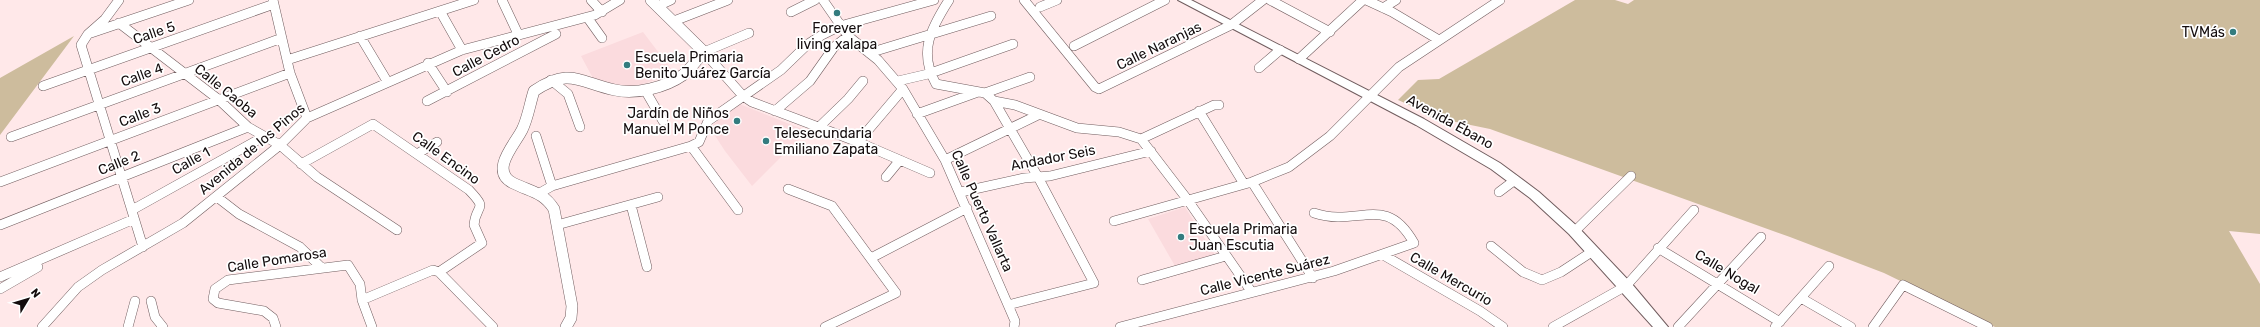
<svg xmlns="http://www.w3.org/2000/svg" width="2260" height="327" font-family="Rubik,sans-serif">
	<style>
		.built { fill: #fbdbde }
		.green { fill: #cdbc9d }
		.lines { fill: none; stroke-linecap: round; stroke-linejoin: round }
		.minor-casing { stroke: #715d5f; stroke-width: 10 }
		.tertiary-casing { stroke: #715d5f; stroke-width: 12 }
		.secondary-casing { stroke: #715d5f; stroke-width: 2 }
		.minor { stroke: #fff; stroke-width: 9 }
		.tertiary { stroke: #fff; stroke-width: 11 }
		.secondary { fill: #fff; fill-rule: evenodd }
		.poi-dot { fill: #337c7f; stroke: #fff; stroke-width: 1.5 }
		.labels { text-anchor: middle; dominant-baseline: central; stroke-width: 3.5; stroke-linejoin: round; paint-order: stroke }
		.poi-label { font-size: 14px; fill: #130c0d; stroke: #fff; text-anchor: start }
		.street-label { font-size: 14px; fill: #130c0d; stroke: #fff }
	</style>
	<rect width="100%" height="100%" fill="#ffe8e9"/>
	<path class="built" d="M 643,32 L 675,74 L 636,86 L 619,87 L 595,82 L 581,56 Z
		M 737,103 L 807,131 L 752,186 L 725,151 L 710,128 Z
		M 1185,207 L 1215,255 L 1175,266 L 1148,219 Z"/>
	<path class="green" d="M 1575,0 L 1615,0 L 1628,4 L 1634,0 L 2260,0 L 2260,234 L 2229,231 L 2260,284 L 2260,327 L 1995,327 L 1884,273 L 1790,237 L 1490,129 L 1427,116 L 1423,111 L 1398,100 L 1418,80 L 1439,79 Z
		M 74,36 L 0,135 L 0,78 Z"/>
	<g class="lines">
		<g class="minor-casing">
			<path id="minor" d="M 119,0 L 105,19 L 88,34 L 81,45 L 143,247
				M 273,0 L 290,73 L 307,118
				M 502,0 L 518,34
				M 591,0 L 602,12
				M 823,0 L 848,36 L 878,60 L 903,89 L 945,160 L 1015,321 L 1014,327
				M 949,0 C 931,28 918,52 936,84 L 985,93 L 994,101 L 1038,177 L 1094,283 L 1008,305
				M 1024,0 L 1095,87 L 1099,89 L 1231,25 L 1263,0
				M 1270,0 L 1330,32
				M 1366,0 L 1392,12 L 1439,40
				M 658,6 L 671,0
				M 1040,7 L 1057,0
				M 1383,8 L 1396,0
				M 440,11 L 462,50
				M 791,12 L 815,0
				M 587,17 L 602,38
				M 674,21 L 728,0
				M 119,23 L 218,99 L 248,127 L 280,145 L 317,177 L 397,230
				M 91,33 L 189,0
				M 749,33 L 704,52 L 743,96 L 752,102 L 858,142 L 930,173
				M 360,36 L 387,81
				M 1074,46 L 1165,0
				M 869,53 L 991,16
				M 1299,59 L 1363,0
				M 287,60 L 474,0
				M 428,63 L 447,92
				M 1259,68 L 1280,50
				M 551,80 L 568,94 L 580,127
				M 898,81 L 928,74 L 1013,44
				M 43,86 L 274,4
				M 645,90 L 663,121
				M 985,93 L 1030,77
				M 427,101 L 556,34
				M 994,101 L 1015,105 L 1077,128 L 1119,132 L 1141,139 L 1187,199 L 1251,291
				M 775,111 L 810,81 L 834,47 L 848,36
				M 1199,111 L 1244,184
				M 917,114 L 978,92
				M 819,127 L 848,99 L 863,81
				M 536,136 L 552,186
				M 11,137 L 282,38
				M 1141,139 L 1214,105 L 1219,105
				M 858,142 L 903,89
				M 691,146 L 738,210
				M 417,154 L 437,142
				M 945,160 L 1038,115
				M 301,164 L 373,124 L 469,190 C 489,211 476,203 474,225 L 482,243 L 439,272
				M 886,177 L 900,160
				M 0,182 L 290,73
				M 1252,182 L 1313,278
				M 788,189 L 832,206 L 896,293 L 825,327
				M 961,192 L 1024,178 L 1050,176 L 1151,151
				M 1499,192 L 1515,180
				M 538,194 L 552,186 L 691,146 L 699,142 L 708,121 L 781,70 L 808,44 L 822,35 L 840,26 L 934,0
				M 217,197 L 239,214 L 300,247 L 322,268
				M 631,205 L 647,267
				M 132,210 L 263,137
				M 1114,221 L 1252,182 L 1289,167 L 1330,136 L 1399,67 L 1500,0
				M 0,225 L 248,127
				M 557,225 L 658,197
				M 1574,232 L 1631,176
				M 1491,246 L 1523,272 L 1542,280 L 1561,272 L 1593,251
				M 1658,248 L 1780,322
				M 1385,256 L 1480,311 L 1503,327
				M 871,258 L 967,208
				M 0,277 L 134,219
				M 1142,280 L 1226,256
				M 0,289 L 38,267
				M 1801,298 L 1851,327
				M 362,300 L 433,270 L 439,272 L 493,327
				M 151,301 L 155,317 L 163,327
				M 42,327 L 78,287 L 102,270 L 183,223 L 280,145 L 307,118 L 462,50 L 595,15 L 620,0
				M 128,327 L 135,301
				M 276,327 L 273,318 L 264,311 L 218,303 L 213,299 L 215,289 L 228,280 L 348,265 L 360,284 L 362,300 L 372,327
				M 1120,327 L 1334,271 L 1414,243 C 1385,192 1359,228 1314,213
				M 1553,327 L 1626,286 L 1694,210
				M 1678,327 L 1761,237
				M 1775,327 L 1829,266
				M 1873,327 L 1903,285 L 1988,327"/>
		</g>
		<g class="tertiary-casing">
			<path id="tertiary" d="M 566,327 L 571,318 L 572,306 L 554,209 C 543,192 531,192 513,183 C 489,171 515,144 522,130 C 528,118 530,103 534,91 C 570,67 578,82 615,90 C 636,95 666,87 683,75 C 691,69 697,59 704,52 L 651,0"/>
		</g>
		<g class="secondary-casing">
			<path id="secondary" d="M 1178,0 L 1191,0 L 1424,119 L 1500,163 L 1539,192 L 1578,227 L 1632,284 L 1668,327 L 1653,327 L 1569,234 L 1530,198 L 1491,169 L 1416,125 Z"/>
		</g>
		<use href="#minor" class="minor"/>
		<use href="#tertiary" class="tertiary"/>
		<use href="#secondary" class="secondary"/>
	</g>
	<g class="poi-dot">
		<circle cx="837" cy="13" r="4"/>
		<circle cx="2233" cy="32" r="4"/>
		<circle cx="627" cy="65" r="4"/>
		<circle cx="737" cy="121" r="4"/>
		<circle cx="766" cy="141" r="4"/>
		<circle cx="1181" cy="237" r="4"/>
	</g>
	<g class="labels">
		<g class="poi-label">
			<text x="837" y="28" text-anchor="middle">Forever<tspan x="837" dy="16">living xalapa</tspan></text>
			<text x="2225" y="32" text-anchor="end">TVMás</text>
			<text x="635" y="57">Escuela Primaria<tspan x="635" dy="16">Benito Juárez García</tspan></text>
			<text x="729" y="113" text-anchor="end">Jardín de Niños<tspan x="729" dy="16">Manuel M Ponce</tspan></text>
			<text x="774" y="133">Telesecundaria<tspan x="774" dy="16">Emiliano Zapata</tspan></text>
			<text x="1189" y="229">Escuela Primaria<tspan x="1189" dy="16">Juan Escutia</tspan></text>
		</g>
		<g class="street-label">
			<text transform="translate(154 33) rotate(-19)">Calle 5</text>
			<text transform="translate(1159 46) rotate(-26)">Calle Naranjas</text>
			<text transform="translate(486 56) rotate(-28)">Calle Cedro</text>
			<text transform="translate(142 75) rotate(-20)">Calle 4</text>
			<text transform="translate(226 91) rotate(39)">Calle Caoba</text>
			<text transform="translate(140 115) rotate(-21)">Calle 3</text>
			<text transform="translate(1450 122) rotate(29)">Avenida Ébano</text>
			<text transform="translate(252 149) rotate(-40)">Avenida de los Pinos</text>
			<text transform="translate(446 158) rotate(36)">Calle Encino</text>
			<text transform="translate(1053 158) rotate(-11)">Andador Seis</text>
			<text transform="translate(191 161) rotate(-29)">Calle 1</text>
			<text transform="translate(119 163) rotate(-22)">Calle 2</text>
			<text transform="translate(982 211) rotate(66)">Calle Puerto Vallarta</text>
			<text transform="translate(277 260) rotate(-9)">Calle Pomarosa</text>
			<text transform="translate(1727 272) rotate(31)">Calle Nogal</text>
			<text transform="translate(1265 275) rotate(-14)">Calle Vicente Suárez</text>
			<text transform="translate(1451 279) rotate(30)">Calle Mercurio</text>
		</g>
	</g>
	<g transform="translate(28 299) rotate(52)" stroke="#ffffff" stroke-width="3" paint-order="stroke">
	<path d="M0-3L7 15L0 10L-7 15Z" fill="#130c0d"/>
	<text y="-6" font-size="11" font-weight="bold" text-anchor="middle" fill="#130c0d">N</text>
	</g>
</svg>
